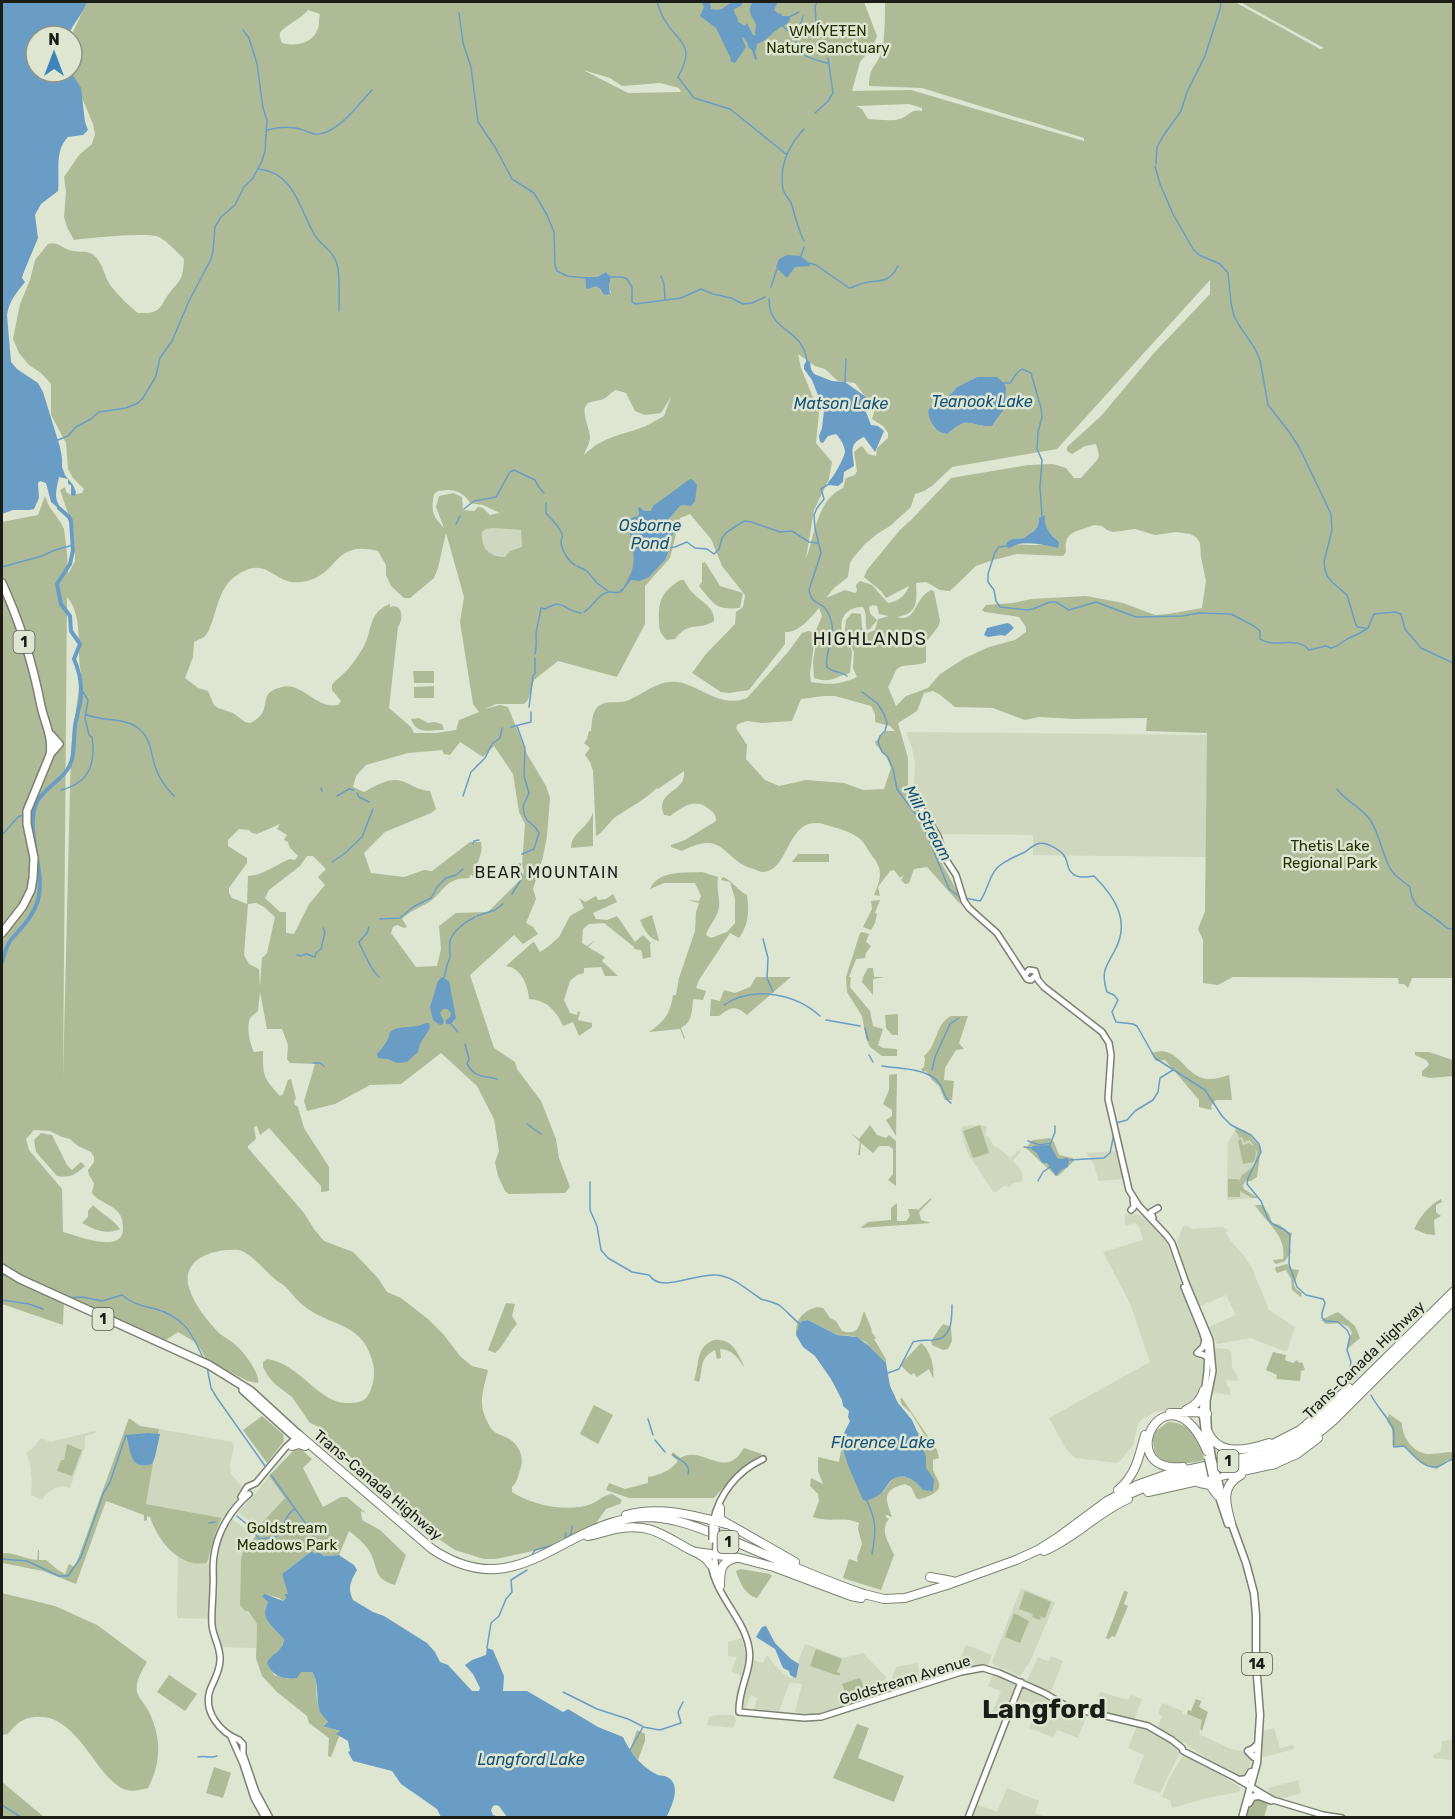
<svg xmlns="http://www.w3.org/2000/svg" width="1455" height="1819" font-family="Rubik,sans-serif">
	<style>
		.built { fill: #cfd7be }
		.green { fill: #afbb97; fill-rule: evenodd }
		.water { fill: #699dc6 }
		.lines { fill: none; stroke-linecap: round; stroke-linejoin: round }
		.stream { stroke: #699dc6; stroke-width: 1.5 }
		.river { stroke: #699dc6; stroke-width: 4 }
		.secondary-casing { stroke: #7b8170; stroke-width: 8 }
		.primary-casing { stroke: #7b8170; stroke-width: 9 }
		.trunk-casing { stroke: #7b8170; stroke-width: 10 }
		.motorway-casing { stroke: #7b8170; stroke-width: 10 }
		.secondary { stroke: #fff; stroke-width: 5 }
		.primary { stroke: #fff; stroke-width: 6 }
		.trunk { stroke: #fff; stroke-width: 7 }
		.motorway { stroke: #fff; stroke-width: 8 }
		.secondary-bridge-casing { stroke: #7b8170; stroke-width: 8; stroke-linecap: butt }
		.primary-bridge-casing { stroke: #7b8170; stroke-width: 9; stroke-linecap: butt }
		.secondary-bridge { stroke: #fff; stroke-width: 5 }
		.primary-bridge { stroke: #fff; stroke-width: 6 }
		.labels { text-anchor: middle; dominant-baseline: central; stroke-width: 5; stroke-linejoin: round; paint-order: stroke }
		.shield { fill: #dee5d1; stroke: #56594e; stroke-width: 1.5 }
		.shield-label { font-size: 14px; font-weight: bold; fill: #1b1d16 }
		.park-label { font-size: 15px; fill: #263103; stroke: #dee5d1 }
		.street-label { font-size: 15px; fill: #1b1d16; stroke: #dee5d1 }
		.water-label { font-size: 16px; font-style: italic; fill: #15527a; stroke: #dee5d1 }
		.neighbourhood-label { font-size: 16px; letter-spacing: 1.5px; fill: #1b1d16; stroke: #dee5d1 }
		.quarter-label { font-size: 18px; letter-spacing: 1.5px; fill: #1b1d16; stroke: #dee5d1 }
		.town-label { font-size: 27px; font-weight: bold; fill: #1b1d16; stroke: #dee5d1 }
	</style>
	<rect width="100%" height="100%" fill="#dee5d1"/>
	<path class="built" d="M 493,528 L 521,530 L 522,548 L 506,557 L 491,554 L 485,550 L 482,541 L 482,533 L 486,529 Z
		M 906,732 L 1207,735 L 1206,857 L 1033,855 L 1033,835 L 940,834 L 932,819 L 920,802 L 914,786 L 915,764 L 912,748 Z
		M 971,1125 L 987,1126 L 985,1135 L 989,1138 L 994,1146 L 1000,1149 L 1010,1158 L 1019,1150 L 1021,1151 L 1013,1161 L 1021,1170 L 1023,1181 L 1013,1183 L 1010,1187 L 1004,1186 L 994,1193 L 967,1152 L 961,1129 L 962,1127 Z
		M 1235,1131 L 1238,1134 L 1241,1133 L 1249,1140 L 1257,1153 L 1254,1166 L 1242,1175 L 1239,1182 L 1240,1191 L 1252,1198 L 1227,1200 L 1228,1142 Z
		M 1116,1151 L 1123,1179 L 1099,1181 L 1093,1163 L 1086,1153 Z
		M 1125,1214 L 1137,1214 L 1144,1217 L 1159,1234 L 1158,1235 L 1162,1235 L 1170,1251 L 1189,1307 L 1201,1332 L 1204,1347 L 1228,1349 L 1231,1352 L 1232,1367 L 1238,1377 L 1237,1381 L 1226,1380 L 1227,1386 L 1230,1389 L 1230,1395 L 1204,1391 L 1194,1403 L 1188,1406 L 1155,1412 L 1142,1419 L 1138,1424 L 1133,1445 L 1120,1461 L 1117,1463 L 1076,1458 L 1072,1455 L 1066,1449 L 1049,1418 L 1150,1362 L 1130,1303 L 1103,1252 L 1143,1240 L 1140,1228 L 1135,1223 L 1125,1226 Z
		M 1183,1226 L 1190,1227 L 1191,1229 L 1223,1227 L 1227,1230 L 1226,1233 L 1231,1241 L 1244,1256 L 1252,1268 L 1269,1310 L 1295,1327 L 1287,1351 L 1281,1350 L 1251,1338 L 1217,1344 L 1209,1327 L 1236,1315 L 1226,1295 L 1200,1306 L 1188,1280 L 1177,1243 Z
		M 159,1429 L 232,1442 L 234,1446 L 230,1465 L 231,1474 L 242,1487 L 244,1492 L 243,1498 L 229,1514 L 222,1518 L 146,1504 Z
		M 95,1431 L 96,1433 L 85,1436 L 85,1446 L 70,1488 L 62,1486 L 55,1488 L 46,1494 L 42,1500 L 31,1495 L 32,1484 L 30,1463 L 26,1453 L 35,1446 L 41,1438 L 50,1442 Z
		M 269,1476 L 285,1498 L 258,1528 L 238,1512 L 256,1493 Z
		M 232,1519 L 252,1534 L 246,1543 L 241,1559 L 240,1603 L 257,1624 L 256,1648 L 219,1647 L 213,1619 L 177,1618 L 178,1556 L 193,1562 L 217,1565 L 221,1539 Z
		M 1021,1588 L 1055,1602 L 1030,1662 L 1020,1676 L 994,1665 L 992,1662 Z
		M 742,1638 L 746,1658 L 763,1663 L 767,1655 L 778,1669 L 791,1679 L 805,1644 L 843,1658 L 863,1653 L 886,1677 L 880,1695 L 825,1713 L 811,1714 L 795,1712 L 802,1684 L 790,1682 L 779,1711 L 754,1709 L 757,1698 L 751,1695 L 746,1708 L 735,1708 L 737,1691 L 740,1684 L 740,1675 L 731,1671 L 737,1657 L 728,1656 L 728,1642 Z
		M 966,1645 L 992,1655 L 988,1666 L 975,1666 L 956,1670 Z
		M 1051,1656 L 1063,1661 L 1050,1694 L 1027,1681 L 1038,1657 L 1049,1662 Z
		M 918,1663 L 920,1681 L 890,1691 L 888,1688 L 896,1667 Z
		M 993,1674 L 1016,1683 L 1017,1686 L 1004,1718 L 992,1713 L 1001,1691 L 988,1686 Z
		M 1022,1688 L 1024,1688 L 1059,1706 L 1087,1715 L 1078,1738 L 1057,1730 L 1053,1737 L 1029,1728 L 1037,1707 L 1018,1699 Z
		M 1100,1692 L 1128,1700 L 1131,1695 L 1142,1699 L 1135,1718 L 1131,1719 L 1093,1711 Z
		M 1162,1703 L 1183,1711 L 1182,1714 L 1186,1715 L 1187,1714 L 1203,1720 L 1199,1734 L 1231,1749 L 1246,1752 L 1252,1757 L 1246,1778 L 1238,1777 L 1192,1749 L 1185,1743 L 1182,1743 L 1179,1747 L 1180,1752 L 1160,1793 L 1133,1783 L 1144,1755 L 1128,1748 L 1137,1726 L 1155,1733 L 1162,1716 L 1158,1714 Z
		M 716,1715 L 734,1715 L 736,1721 L 733,1728 L 707,1725 L 709,1717 Z
		M 1274,1728 L 1280,1748 L 1293,1745 L 1294,1749 L 1260,1758 L 1263,1731 Z
		M 1453,1739 L 1453,1763 L 1452,1760 L 1433,1758 L 1433,1755 L 1440,1752 L 1442,1746 L 1441,1742 Z
		M 1188,1754 L 1241,1788 L 1239,1792 L 1207,1798 L 1172,1808 L 1170,1800 L 1162,1797 L 1168,1781 L 1183,1755 Z
		M 1298,1780 L 1301,1793 L 1281,1799 L 1268,1794 L 1269,1788 Z
		M 1007,1788 L 1039,1801 L 1035,1813 L 1046,1817 L 971,1818 L 976,1804 L 997,1812 Z"/>
	<path class="green" d="M 87,2 L 864,2 L 877,36 L 873,46 L 860,62 L 852,91 L 911,90 L 1084,141 L 1084,138 L 922,88 L 869,86 C 869,65 878,66 882,50 C 885,36 885,17 885,2 L 1235,2 L 1320,49 L 1324,48 L 1240,2 L 1453,2 L 1453,978 L 1412,978 L 1408,988 L 1404,984 L 1399,984 L 1398,978 L 1233,977 L 1218,985 L 1203,983 L 1203,940 L 1198,929 L 1205,911 L 1207,733 L 1146,731 L 1147,718 L 1075,719 L 1039,717 L 1025,720 L 993,708 L 955,707 L 939,694 L 933,691 L 924,693 L 917,711 L 898,723 L 908,758 L 908,793 L 910,798 L 927,822 L 935,836 L 943,866 L 958,892 L 960,904 L 927,867 L 914,869 L 909,883 L 905,884 L 901,880 L 904,875 L 900,878 L 894,870 L 890,871 L 878,887 L 880,896 L 874,895 C 880,880 884,871 873,857 C 869,852 866,846 863,842 C 856,833 840,829 830,826 C 826,825 821,823 817,823 C 786,822 789,871 763,872 C 760,872 757,870 754,869 C 722,861 726,828 682,851 L 671,847 L 671,845 L 685,840 L 716,821 C 716,815 714,813 709,809 C 695,797 683,807 670,816 L 664,815 C 654,790 687,793 684,771 L 658,789 L 657,788 C 644,800 631,807 617,816 C 609,821 605,831 596,836 L 593,771 L 590,762 L 585,755 L 590,748 L 584,743 L 587,739 L 589,731 L 591,731 C 592,724 592,714 596,709 C 603,699 617,704 626,701 C 643,695 658,679 677,682 C 700,685 720,709 747,698 L 788,652 L 802,633 L 808,631 L 813,632 L 815,637 L 810,674 L 811,682 C 829,685 840,685 857,677 L 853,668 L 854,652 L 850,644 L 852,652 L 850,673 C 834,677 832,684 814,678 L 813,662 L 816,643 L 816,630 L 822,616 L 819,608 C 811,618 798,633 785,632 L 785,644 L 749,690 L 729,693 L 721,692 L 692,673 L 706,654 L 735,624 L 736,612 L 743,607 L 745,595 L 722,566 L 711,539 L 690,514 L 680,518 L 670,558 L 645,586 L 645,624 L 617,677 L 558,661 L 534,680 L 528,700 L 524,704 L 496,704 L 485,709 L 500,705 L 508,707 L 527,754 L 546,786 L 550,798 L 547,836 L 543,857 L 533,889 L 536,899 L 526,923 L 533,927 L 538,934 L 523,944 L 514,935 L 470,975 L 494,1048 L 515,1062 L 517,1069 L 541,1101 L 556,1139 L 559,1158 L 570,1187 L 565,1193 L 509,1194 L 505,1191 L 498,1176 L 495,1162 L 499,1151 L 494,1119 L 477,1086 L 441,1053 L 401,1084 L 370,1085 L 335,1104 L 307,1111 L 304,1101 L 315,1064 L 290,1063 L 287,1059 L 288,1045 L 282,1029 L 267,1029 L 260,992 L 258,1011 C 255,1014 249,1017 249,1022 C 247,1030 250,1045 254,1052 L 263,1051 C 263,1077 263,1077 280,1096 L 283,1094 L 288,1080 L 291,1079 L 296,1099 L 294,1101 L 295,1105 L 298,1107 L 304,1128 L 329,1167 L 329,1191 L 321,1192 L 321,1186 L 269,1128 L 260,1135 L 257,1126 L 254,1127 L 256,1139 L 248,1146 L 248,1148 L 304,1213 L 314,1229 L 324,1241 L 353,1252 L 378,1278 L 387,1292 L 401,1298 L 428,1319 L 444,1335 L 460,1356 L 472,1366 L 488,1370 C 483,1392 477,1404 489,1425 C 494,1436 504,1434 512,1441 C 521,1448 524,1460 520,1470 C 518,1476 517,1483 512,1487 L 512,1492 C 531,1505 568,1513 591,1504 C 599,1501 603,1495 612,1494 L 622,1500 L 620,1504 L 606,1509 L 594,1526 L 562,1539 L 548,1548 L 495,1559 L 484,1559 L 455,1550 L 437,1538 L 373,1475 L 333,1443 L 319,1427 L 310,1423 L 292,1397 L 275,1384 L 268,1376 L 263,1367 L 263,1362 L 267,1359 C 299,1363 319,1403 346,1403 C 359,1403 367,1402 371,1389 C 375,1378 375,1368 371,1357 C 360,1322 329,1326 304,1306 C 294,1299 288,1286 277,1281 C 265,1271 256,1258 242,1251 C 238,1249 232,1250 228,1250 C 210,1251 184,1260 188,1284 C 192,1302 207,1321 220,1334 C 224,1337 228,1339 232,1342 C 241,1348 260,1372 258,1383 L 248,1381 L 207,1361 L 201,1350 L 195,1342 L 178,1332 L 166,1340 L 64,1297 L 63,1325 L 2,1304 L 2,522 L 38,515 L 45,496 L 49,506 L 61,523 L 64,529 L 67,553 L 68,574 L 75,561 L 74,531 L 60,490 L 65,487 L 66,492 L 71,495 L 82,493 L 84,489 L 73,478 L 68,469 L 66,443 L 51,415 L 51,384 L 41,373 L 29,365 L 19,353 L 13,339 L 20,304 L 30,280 L 35,260 L 48,244 C 57,241 61,247 69,250 C 76,253 85,250 92,254 C 103,261 104,277 111,286 C 117,294 131,308 138,313 C 144,313 152,314 157,310 C 162,307 163,302 166,298 C 178,280 183,284 184,259 C 177,252 168,242 159,237 C 149,232 89,238 74,240 L 67,227 L 64,217 L 66,192 L 64,177 L 79,155 L 92,144 L 95,134 L 93,124 L 71,72 L 71,36 ZM 308,10 L 320,14 C 319,17 319,21 319,24 C 316,43 297,47 282,43 C 281,40 279,37 280,33 C 283,27 302,18 308,10 ZM 583,70 L 610,78 L 622,86 L 660,83 L 679,88 L 681,92 L 628,93 ZM 909,104 L 922,108 L 922,111 C 911,108 908,117 899,119 C 889,122 878,119 868,119 L 862,109 L 856,106 ZM 606,272 L 611,277 L 609,287 L 611,293 L 604,295 L 597,286 L 586,286 L 585,277 L 597,277 ZM 1210,280 L 1210,294 L 1154,353 L 1101,416 L 1067,447 L 1067,451 L 1072,454 L 1085,446 L 1096,444 L 1099,455 L 1098,459 L 1081,478 L 1074,478 L 1066,468 L 1053,464 L 1028,465 L 951,478 L 912,519 L 900,530 L 867,570 L 864,577 L 881,591 L 886,598 L 909,586 C 906,595 898,602 888,603 L 872,585 L 860,581 L 856,585 L 857,591 L 855,593 L 845,590 L 826,598 L 834,588 L 848,577 L 850,563 L 853,558 L 865,544 L 877,534 L 890,526 L 911,507 L 915,494 L 924,491 L 932,486 L 952,467 L 1057,449 ZM 798,354 L 815,366 L 825,369 L 838,381 L 855,383 L 868,400 L 868,403 L 875,409 L 872,419 L 883,426 L 888,433 L 888,438 L 877,448 L 876,456 L 868,454 L 862,446 L 860,447 L 854,452 L 857,471 L 855,475 L 846,478 L 843,488 C 817,500 815,534 806,559 L 814,510 L 829,479 L 832,462 L 816,443 L 819,412 L 801,368 ZM 977,377 L 997,377 C 1008,399 1008,407 992,426 C 967,427 971,414 946,434 L 934,428 L 928,413 L 941,399 L 949,396 L 957,387 ZM 616,390 L 626,393 L 635,411 L 645,415 L 661,413 L 671,397 L 664,416 C 658,419 652,423 646,426 C 623,435 603,436 584,455 C 586,449 590,443 590,437 C 590,428 580,411 587,404 C 591,400 600,402 605,398 C 610,395 611,392 616,390 ZM 447,490 C 456,489 466,495 470,503 L 483,505 L 500,513 L 490,515 L 483,508 L 478,507 L 474,511 L 463,510 L 462,497 L 453,493 L 439,496 L 436,507 L 444,528 C 432,515 431,511 434,494 L 438,491 ZM 1039,518 L 1044,519 C 1044,528 1053,536 1059,542 C 1050,546 1017,546 1007,542 L 1012,539 L 1026,538 C 1033,528 1038,533 1039,518 ZM 1094,525 L 1102,526 L 1107,530 L 1113,532 L 1135,529 L 1155,535 L 1176,532 L 1190,534 L 1196,537 L 1200,543 L 1201,557 L 1206,581 L 1202,608 L 1168,614 L 1155,615 L 1123,603 L 1086,596 L 1031,599 L 1013,603 L 986,605 L 982,610 L 985,612 L 1019,617 L 1026,627 L 1026,632 L 1015,640 L 989,647 L 965,658 L 940,674 L 928,688 L 906,696 L 896,706 L 888,687 C 891,682 894,673 897,669 C 903,663 917,667 926,662 L 926,642 L 938,627 L 940,621 L 934,591 L 931,590 C 913,599 917,623 897,617 C 918,614 917,601 916,583 L 926,582 L 940,590 L 950,591 L 976,566 L 993,560 L 1017,554 L 1063,556 L 1066,552 C 1063,530 1078,532 1094,525 ZM 493,528 L 521,530 L 522,547 L 510,551 L 505,557 C 489,557 481,548 482,532 L 486,529 ZM 446,533 L 464,597 L 460,622 L 473,704 L 479,712 L 459,720 L 456,730 L 436,733 L 414,733 L 411,727 L 389,708 L 398,627 C 402,620 403,615 399,608 L 394,606 L 390,607 L 390,604 C 367,613 373,631 363,648 C 359,654 354,662 349,668 C 344,674 337,678 332,685 L 332,690 L 341,701 L 338,705 C 316,709 301,681 282,687 C 278,688 272,690 269,693 C 262,701 270,714 250,723 L 245,722 L 233,713 L 218,708 L 214,705 L 208,691 L 198,688 L 185,678 L 193,657 L 194,642 L 204,637 L 208,632 C 217,614 217,592 233,578 C 268,551 272,586 301,582 C 340,577 331,539 378,551 L 386,565 L 386,575 L 391,586 L 404,598 L 410,598 L 434,578 L 438,568 ZM 67,597 C 84,616 76,650 81,672 L 71,747 L 63,1079 ZM 873,605 L 877,606 L 879,614 L 889,616 L 878,619 L 875,630 L 865,634 L 862,627 L 861,614 L 852,613 L 846,620 L 844,635 C 836,620 847,606 863,607 C 868,615 864,622 867,630 L 870,629 L 877,620 C 872,614 870,617 869,607 ZM 824,696 L 835,696 L 871,706 L 875,714 L 875,722 L 890,726 L 895,731 L 886,731 L 875,742 L 876,745 L 886,756 L 891,768 L 884,789 L 863,790 L 844,783 L 806,780 L 779,786 L 765,780 L 746,759 L 747,745 L 736,728 L 738,724 L 747,721 L 761,723 L 792,721 L 801,699 ZM 460,742 L 483,757 L 494,746 L 513,774 L 519,812 L 525,824 L 522,864 L 524,872 L 520,880 L 488,912 L 456,913 L 439,926 L 441,949 L 437,966 L 416,967 L 391,933 L 393,927 L 397,925 L 404,928 L 407,927 L 402,919 C 410,911 417,909 426,904 C 444,894 443,878 469,878 L 471,874 L 474,878 L 479,878 L 480,874 L 476,866 C 480,858 483,850 481,842 L 470,842 L 432,871 L 424,870 L 404,877 L 371,873 L 364,853 L 385,832 L 431,813 L 436,809 L 430,791 C 417,790 413,785 402,781 C 388,777 376,786 364,792 L 353,787 L 356,776 L 366,765 L 408,753 L 442,750 L 444,754 L 450,755 ZM 280,824 L 277,829 L 287,835 L 284,840 L 288,842 L 290,848 L 298,856 L 295,860 L 290,859 C 275,865 264,875 248,876 L 247,904 L 232,898 L 229,893 L 229,888 L 247,863 L 247,858 L 228,846 L 228,840 L 239,829 L 249,830 L 252,833 L 257,834 ZM 307,856 L 313,856 L 326,869 L 318,877 L 325,885 L 309,904 L 294,934 L 286,933 L 286,912 L 280,912 L 265,898 L 269,890 L 300,866 ZM 256,903 L 264,907 L 275,917 L 267,953 L 262,958 L 260,987 L 259,969 L 249,964 L 244,955 L 248,904 ZM 34,1130 L 50,1131 L 62,1137 L 70,1139 L 78,1146 L 91,1152 L 94,1157 L 94,1162 L 88,1170 L 89,1175 L 94,1183 L 92,1193 C 98,1202 110,1203 118,1212 C 122,1216 123,1223 123,1229 C 123,1255 76,1235 63,1232 L 62,1189 L 29,1150 L 26,1139 Z
		M 705,562 L 720,586 L 743,593 L 740,608 C 715,610 715,605 699,586 L 702,582 L 702,563 Z
		M 680,580 L 684,580 C 687,585 689,590 693,593 C 701,602 715,607 714,621 C 697,632 691,619 675,639 L 667,640 C 661,635 659,630 659,622 C 658,600 662,592 680,580 Z
		M 413,671 L 434,671 L 434,683 L 414,683 Z
		M 434,686 L 434,698 L 414,698 L 414,687 Z
		M 419,718 L 428,723 L 434,722 L 442,724 L 444,730 C 430,730 416,735 411,719 Z
		M 593,812 L 593,846 L 571,848 C 571,832 589,828 593,812 Z
		M 798,854 L 829,854 L 829,862 L 792,862 Z
		M 702,872 L 718,877 C 716,888 720,897 719,907 C 718,917 709,925 706,935 L 711,938 L 727,932 L 735,923 L 735,899 L 730,882 L 721,880 L 723,877 C 732,880 737,890 747,895 C 749,912 749,924 739,938 L 730,933 L 699,980 L 696,988 L 706,991 L 703,1000 L 693,999 C 692,1011 693,1021 681,1028 L 685,1038 L 684,1039 L 680,1029 L 649,1032 C 665,1021 670,1014 673,995 L 676,995 L 679,978 L 695,931 L 696,912 L 699,903 L 687,900 L 699,901 L 701,896 L 695,883 L 664,883 L 650,889 C 658,870 685,873 702,872 Z
		M 613,894 L 617,902 L 593,913 L 596,919 L 607,920 L 617,916 L 635,942 L 643,935 L 651,943 L 650,945 L 651,957 L 643,959 L 641,950 L 634,949 L 634,947 L 604,923 L 589,924 L 583,929 L 582,943 L 587,946 L 595,940 L 588,947 L 605,957 L 602,961 L 618,976 L 605,976 L 601,967 L 584,968 L 584,973 L 577,975 L 570,981 L 564,1000 L 570,1013 L 577,1015 L 578,1011 L 580,1012 L 578,1020 L 592,1023 L 592,1027 L 579,1036 L 573,1022 L 563,1026 C 556,1010 546,1000 529,999 C 528,985 521,968 506,966 L 532,943 L 534,942 L 540,952 L 549,946 L 559,937 L 570,916 L 584,908 L 579,898 L 585,902 L 596,896 L 598,900 L 606,899 Z
		M 880,900 L 875,913 L 877,914 L 875,923 L 871,930 L 863,927 L 872,909 L 871,901 Z
		M 652,915 L 659,940 L 658,941 C 648,938 644,929 640,920 Z
		M 862,932 L 869,934 L 866,942 L 871,946 L 866,953 L 865,958 L 856,959 L 849,977 L 851,977 L 850,987 L 870,1011 L 873,1026 L 883,1029 L 878,1045 L 883,1048 L 897,1049 L 897,1056 L 882,1056 L 870,1047 L 866,1038 L 862,1016 L 847,992 L 846,977 L 860,933 Z
		M 868,968 L 873,968 L 874,977 L 885,977 L 873,979 L 873,995 L 862,982 L 863,977 Z
		M 756,977 L 791,977 L 747,1015 C 735,1005 731,1007 719,1016 L 710,1016 L 711,999 L 720,1001 L 724,990 L 735,993 L 750,987 Z
		M 898,1014 L 898,1035 L 892,1035 L 886,1028 L 885,1015 Z
		M 951,1016 L 968,1016 L 959,1043 L 964,1049 L 956,1050 L 945,1068 L 944,1080 L 954,1081 L 952,1100 L 945,1100 L 939,1086 L 932,1080 L 926,1071 L 923,1072 L 921,1069 L 924,1067 L 925,1059 L 924,1056 C 938,1045 935,1024 951,1016 Z
		M 1161,1051 C 1182,1052 1187,1079 1210,1079 C 1217,1079 1223,1077 1229,1075 L 1232,1100 L 1216,1100 L 1211,1106 L 1212,1110 L 1199,1107 L 1199,1100 L 1165,1060 L 1156,1061 L 1151,1053 Z
		M 1415,1052 L 1429,1052 L 1453,1060 L 1453,1076 L 1430,1078 L 1422,1076 L 1422,1071 L 1428,1066 L 1429,1064 L 1426,1060 L 1415,1055 Z
		M 897,1074 L 896,1136 L 886,1120 L 892,1116 L 892,1110 L 883,1104 L 889,1090 L 889,1075 Z
		M 870,1125 L 877,1135 L 886,1138 L 889,1135 L 896,1141 L 896,1186 L 888,1180 L 893,1174 L 893,1149 L 889,1146 L 879,1146 L 873,1153 L 861,1143 L 860,1155 L 858,1155 L 860,1142 L 851,1133 L 859,1139 Z
		M 980,1125 L 989,1153 L 973,1158 L 963,1131 Z
		M 1236,1128 L 1246,1131 L 1261,1148 L 1257,1177 L 1251,1181 L 1246,1181 L 1243,1185 L 1244,1189 L 1258,1198 L 1252,1198 L 1240,1191 L 1240,1197 L 1228,1197 L 1228,1179 L 1238,1179 L 1239,1181 L 1242,1175 L 1254,1166 L 1257,1153 L 1255,1148 L 1256,1153 L 1254,1162 L 1243,1164 L 1238,1140 L 1241,1139 L 1243,1145 L 1249,1143 L 1254,1146 L 1249,1140 L 1244,1142 L 1242,1137 L 1239,1138 L 1238,1134 L 1235,1131 Z
		M 41,1133 L 52,1135 L 67,1165 L 72,1170 L 81,1162 L 85,1166 C 75,1175 70,1178 57,1176 L 36,1152 L 34,1140 Z
		M 1050,1138 L 1054,1142 L 1059,1155 L 1073,1158 L 1074,1161 L 1058,1176 L 1056,1176 L 1026,1148 L 1033,1140 Z
		M 931,1198 L 931,1200 L 919,1212 L 921,1220 L 931,1223 L 860,1228 L 868,1222 L 891,1220 L 891,1208 L 897,1203 L 897,1221 L 906,1221 L 910,1216 L 908,1209 L 916,1209 L 918,1210 Z
		M 1441,1199 L 1442,1202 L 1436,1205 L 1436,1212 L 1441,1216 L 1434,1220 L 1435,1235 L 1426,1234 L 1414,1229 C 1420,1217 1429,1205 1441,1199 Z
		M 93,1205 C 102,1214 113,1219 120,1229 C 106,1235 95,1230 82,1223 L 88,1217 L 88,1211 Z
		M 1255,1205 L 1262,1205 L 1269,1214 L 1272,1223 L 1280,1225 L 1286,1231 L 1292,1233 L 1289,1246 L 1291,1252 L 1285,1261 L 1276,1264 L 1274,1262 L 1273,1260 L 1283,1259 C 1287,1235 1266,1223 1255,1205 Z
		M 1287,1264 L 1292,1269 L 1299,1270 L 1294,1285 L 1296,1289 L 1302,1293 L 1301,1297 L 1292,1290 L 1291,1279 L 1286,1270 L 1277,1273 L 1275,1269 L 1276,1267 Z
		M 506,1303 L 515,1304 L 512,1316 L 517,1324 C 508,1333 505,1345 495,1353 L 488,1350 Z
		M 817,1307 L 823,1308 L 830,1318 L 836,1321 L 842,1331 C 860,1336 859,1325 864,1311 L 872,1330 L 871,1331 L 876,1338 L 874,1339 L 886,1359 L 886,1363 L 865,1342 L 854,1336 L 837,1335 L 808,1320 L 802,1321 L 796,1335 C 795,1319 803,1311 817,1307 Z
		M 1338,1312 L 1355,1326 L 1360,1338 L 1346,1350 L 1352,1333 L 1349,1327 L 1340,1323 L 1326,1324 L 1321,1320 Z
		M 943,1324 L 951,1327 L 952,1341 L 948,1349 L 943,1350 L 932,1345 L 931,1341 Z
		M 714,1340 C 733,1338 738,1354 745,1368 C 738,1359 734,1350 720,1349 L 721,1358 L 717,1359 L 715,1350 C 698,1359 704,1367 699,1382 L 694,1380 C 700,1364 695,1347 714,1340 Z
		M 921,1343 C 930,1349 935,1368 933,1378 L 929,1369 L 917,1377 L 914,1373 L 911,1375 L 900,1365 Z
		M 1273,1352 L 1286,1355 L 1285,1360 L 1293,1363 L 1297,1360 L 1299,1363 L 1302,1362 L 1305,1370 L 1301,1371 L 1300,1381 L 1276,1379 L 1277,1375 L 1266,1370 Z
		M 902,1398 L 937,1450 L 939,1458 L 933,1460 C 933,1461 933,1468 933,1470 C 937,1480 946,1487 931,1495 C 926,1497 923,1499 917,1499 L 911,1487 L 905,1484 C 882,1490 885,1498 892,1517 L 887,1515 L 885,1516 L 889,1519 C 879,1531 889,1542 894,1555 L 881,1590 L 843,1578 L 849,1559 L 858,1562 L 857,1558 L 862,1544 L 858,1529 L 859,1523 C 843,1516 829,1523 813,1517 L 819,1501 L 818,1494 L 810,1486 L 811,1478 L 823,1484 L 818,1471 L 818,1457 L 839,1462 L 842,1445 L 847,1463 L 867,1501 L 884,1491 L 891,1481 L 895,1477 L 908,1477 L 916,1481 L 934,1479 L 926,1469 L 926,1457 L 917,1431 L 928,1443 L 929,1442 L 911,1413 L 902,1405 L 900,1399 Z
		M 594,1405 L 613,1415 L 598,1444 L 580,1434 Z
		M 1389,1414 L 1402,1423 C 1402,1437 1413,1453 1428,1454 C 1437,1454 1445,1452 1453,1452 L 1453,1459 L 1447,1460 L 1437,1469 L 1426,1466 L 1403,1446 L 1393,1447 L 1392,1429 L 1387,1421 Z
		M 262,1416 L 283,1434 L 284,1441 L 267,1463 L 243,1430 Z
		M 129,1418 L 140,1426 L 159,1429 L 146,1504 L 222,1518 C 214,1532 212,1548 207,1563 C 179,1568 158,1541 150,1517 L 147,1516 L 147,1520 L 144,1521 L 144,1515 L 106,1501 L 76,1584 L 43,1571 L 2,1563 L 2,1553 C 14,1552 25,1559 37,1560 L 38,1550 L 39,1550 L 39,1560 L 46,1560 L 58,1570 L 65,1574 L 69,1564 L 75,1567 Z
		M 1168,1422 C 1190,1422 1202,1439 1204,1460 C 1191,1464 1162,1467 1155,1452 C 1153,1447 1153,1439 1153,1433 Z
		M 67,1444 L 82,1450 L 72,1476 L 57,1471 L 61,1460 L 64,1460 Z
		M 744,1448 L 762,1454 L 730,1480 L 714,1498 L 629,1498 L 606,1490 L 609,1483 L 625,1489 L 648,1483 L 648,1477 C 660,1475 670,1471 678,1461 L 671,1455 L 673,1452 L 680,1458 C 704,1444 724,1482 744,1448 Z
		M 301,1449 L 312,1459 L 303,1468 L 323,1507 L 341,1497 L 347,1497 L 366,1513 L 361,1511 L 362,1520 L 380,1530 L 406,1555 L 395,1585 C 372,1578 379,1568 370,1552 C 365,1544 357,1537 349,1531 L 339,1555 L 324,1556 L 318,1552 L 317,1554 L 309,1553 L 282,1574 L 289,1595 L 283,1601 L 279,1598 L 265,1594 L 268,1602 C 267,1605 265,1608 265,1612 C 264,1621 279,1633 284,1639 L 281,1650 L 268,1664 L 274,1675 L 288,1679 L 301,1672 L 312,1672 C 319,1681 315,1690 317,1700 C 318,1708 324,1716 328,1722 L 323,1725 L 341,1732 L 331,1757 L 328,1756 L 329,1738 L 309,1723 L 307,1716 L 277,1692 L 262,1676 L 256,1658 L 257,1624 L 248,1611 L 245,1611 L 240,1605 L 241,1559 L 244,1549 L 262,1529 L 259,1526 L 285,1498 L 269,1476 L 294,1450 Z
		M 741,1569 L 770,1574 L 772,1576 L 757,1598 C 745,1595 740,1583 736,1571 Z
		M 1025,1591 L 1051,1602 L 1045,1618 L 1039,1616 L 1041,1618 L 1040,1620 L 1032,1617 L 1033,1614 L 1019,1609 Z
		M 1124,1591 L 1128,1592 L 1124,1604 L 1128,1606 L 1115,1637 L 1112,1636 L 1109,1639 L 1106,1638 Z
		M 2,1593 L 55,1606 L 97,1625 L 147,1662 C 142,1671 135,1681 137,1692 C 139,1699 146,1705 149,1712 C 162,1739 161,1763 148,1788 C 136,1791 127,1793 117,1785 C 91,1766 74,1712 34,1717 C 22,1718 15,1725 8,1734 L 2,1735 Z
		M 1014,1613 L 1029,1621 L 1020,1643 L 1005,1637 Z
		M 816,1649 L 842,1659 L 837,1672 L 840,1673 L 840,1675 L 836,1675 L 810,1666 Z
		M 169,1675 L 197,1694 L 185,1711 L 157,1692 Z
		M 859,1678 L 861,1680 L 866,1697 L 849,1703 L 842,1684 Z
		M 1205,1691 L 1199,1707 L 1208,1712 L 1202,1731 L 1200,1729 L 1202,1720 L 1187,1714 L 1188,1710 L 1191,1711 L 1196,1699 L 1201,1701 Z
		M 857,1724 L 869,1728 L 858,1758 L 904,1776 L 894,1802 L 833,1778 Z
		M 637,1730 L 645,1734 L 645,1741 L 638,1760 L 630,1750 Z
		M 214,1767 L 231,1773 L 223,1798 L 206,1793 Z
		M 2,1782 L 44,1817 L 2,1817 Z
		M 1254,1799 L 1257,1799 L 1268,1804 L 1264,1817 L 1246,1818 L 1251,1801 Z"/>
	<path class="water" d="M 2,2 L 87,2 C 83,14 73,23 68,36 L 36,36 L 36,72 L 71,72 L 81,88 L 85,122 L 88,130 L 83,135 L 68,137 C 54,151 60,172 58,191 L 41,204 L 35,215 L 38,238 L 23,274 L 22,278 L 25,282 C 17,292 9,301 7,315 L 11,362 L 17,369 L 38,383 L 43,392 L 60,447 L 62,458 L 62,467 L 65,475 L 73,485 L 76,492 L 75,496 L 71,495 L 71,485 L 68,484 L 68,479 L 59,477 C 57,488 53,497 60,507 L 58,508 L 51,502 L 46,483 L 40,481 L 38,483 L 39,498 L 34,509 L 30,510 L 13,510 L 2,514 Z
		M 702,2 L 710,2 L 711,9 C 724,12 723,6 733,2 C 734,1 742,2 743,2 L 741,6 L 734,9 L 734,12 L 738,19 L 738,22 L 745,26 L 747,23 L 753,35 L 756,35 L 755,33 L 756,24 C 752,16 746,11 753,2 L 778,2 L 774,10 L 779,14 L 781,13 L 782,16 L 789,16 L 790,20 C 786,26 783,25 778,29 C 769,35 769,39 757,44 L 755,52 L 757,59 L 755,60 L 752,50 L 748,47 L 748,44 L 743,37 L 742,38 L 746,47 L 735,63 L 730,61 L 731,59 L 716,28 L 700,16 L 704,7 Z
		M 787,255 L 801,256 L 810,264 L 810,266 L 795,267 L 787,278 L 776,267 L 779,259 Z
		M 606,272 L 611,277 L 609,286 L 610,294 L 604,295 L 600,289 L 596,286 L 588,289 L 586,288 L 585,277 L 597,277 Z
		M 807,360 L 810,362 L 811,369 L 814,374 L 832,381 L 845,382 L 866,397 L 868,400 L 866,412 L 871,425 L 878,426 L 884,431 L 875,452 L 864,437 C 848,444 853,452 854,466 L 844,472 L 843,482 L 838,486 L 829,485 L 828,482 C 833,479 844,458 845,452 C 845,446 840,438 836,434 L 828,436 L 823,443 L 820,442 L 819,436 L 822,428 L 824,411 L 812,380 L 804,369 L 804,365 Z
		M 977,377 L 997,377 L 1004,383 L 1006,388 L 1005,408 L 992,426 C 968,427 970,414 947,434 C 935,432 931,424 928,413 L 929,409 L 937,402 L 949,396 L 957,387 Z
		M 690,479 L 693,480 L 697,485 L 695,501 L 691,506 C 688,506 686,505 683,505 C 678,505 675,514 669,518 L 668,523 L 675,526 L 673,534 L 670,540 L 669,550 L 665,560 L 649,577 L 640,581 L 631,580 L 621,593 L 620,590 C 625,587 625,584 628,579 C 640,560 629,540 628,519 L 638,516 L 639,513 L 638,508 L 640,507 L 644,511 L 651,511 L 653,506 Z
		M 1045,515 C 1043,526 1050,534 1059,542 L 1058,548 C 1046,545 1021,539 1010,548 L 1006,547 L 1007,542 L 1012,539 L 1025,538 C 1033,529 1038,533 1039,518 Z
		M 1007,623 L 1010,624 L 1014,628 L 1005,636 L 1001,635 L 988,637 L 984,635 L 987,628 Z
		M 442,977 L 449,981 L 456,1018 L 451,1024 L 446,1024 L 446,1020 L 450,1017 L 451,1013 L 447,1009 L 443,1009 L 440,1013 L 444,1021 L 443,1024 L 440,1025 L 433,1020 L 430,1007 L 438,981 Z
		M 426,1023 L 429,1023 L 430,1028 L 420,1044 L 418,1052 L 407,1062 L 397,1063 L 388,1059 L 378,1058 L 377,1054 C 381,1049 386,1044 388,1039 C 390,1034 388,1033 393,1030 C 402,1025 414,1029 426,1023 Z
		M 1050,1145 L 1058,1159 L 1067,1158 L 1069,1160 L 1068,1167 L 1061,1170 L 1056,1176 L 1047,1163 L 1042,1163 L 1037,1153 L 1031,1149 L 1033,1146 Z
		M 808,1320 L 837,1335 L 857,1337 L 869,1346 L 886,1363 L 890,1386 L 898,1403 L 912,1420 L 920,1438 L 926,1457 L 926,1468 L 934,1479 L 933,1491 L 923,1490 C 916,1481 906,1472 893,1479 C 889,1481 887,1487 884,1490 C 880,1496 873,1498 867,1501 L 863,1500 L 847,1463 L 842,1445 L 843,1435 L 850,1421 L 848,1417 L 849,1411 L 843,1406 L 842,1400 L 831,1379 L 815,1356 L 803,1347 L 796,1335 L 799,1325 L 802,1321 Z
		M 148,1433 L 160,1434 L 155,1457 L 152,1464 C 129,1471 131,1450 126,1435 Z
		M 317,1551 L 324,1556 L 339,1555 L 354,1565 L 357,1570 C 351,1581 347,1587 353,1600 L 373,1612 L 384,1616 L 427,1643 L 435,1652 L 440,1662 L 448,1665 L 472,1691 L 479,1691 L 480,1688 L 473,1674 L 465,1665 L 472,1660 L 486,1655 L 487,1648 L 493,1650 L 504,1676 L 503,1691 L 527,1691 L 563,1712 L 568,1709 L 598,1727 L 623,1737 C 629,1751 642,1768 658,1775 C 661,1776 664,1775 667,1777 C 682,1784 672,1806 667,1816 L 507,1817 L 499,1806 L 496,1805 L 493,1806 L 491,1810 L 493,1815 L 499,1817 L 441,1817 L 437,1809 L 401,1784 L 392,1771 L 353,1761 L 348,1752 L 350,1751 L 348,1741 L 336,1734 L 340,1731 L 323,1726 L 328,1722 L 319,1711 L 320,1711 C 315,1698 320,1683 312,1672 L 301,1672 L 297,1678 C 283,1680 272,1676 267,1663 C 272,1652 282,1654 284,1639 C 279,1633 264,1621 265,1612 C 265,1608 267,1605 268,1602 L 262,1596 L 265,1594 L 283,1601 L 286,1598 L 285,1594 L 288,1594 L 282,1574 L 309,1553 L 312,1552 L 316,1554 Z
		M 766,1626 L 775,1643 L 791,1659 L 799,1664 L 796,1678 L 790,1675 L 789,1671 L 783,1668 L 775,1649 L 756,1637 L 762,1627 Z"/>
	<g class="lines">
		<path class="stream" d="M 657,2 C 659,7 661,14 664,19 C 678,44 697,43 678,77 L 694,98 L 730,109 L 786,154
			M 459,13 L 463,43 L 471,67 L 478,122 L 495,147 L 512,179 L 534,193 L 547,215 L 554,232 L 555,265 L 557,271 L 567,276 L 585,278
			M 803,16 C 802,22 796,35 796,39 C 796,58 816,59 829,64
			M 789,17 L 799,12
			M 816,21 L 815,6 L 817,2
			M 783,26 L 795,38
			M 815,113 L 828,101 L 833,93 L 828,58
			M 267,130 C 278,127 289,126 300,129 C 305,130 309,133 314,134 C 335,137 359,104 372,90
			M 1156,164 L 1157,147 L 1163,136 L 1181,111 L 1187,92 L 1205,56 L 1220,9 L 1221,2
			M 1155,166 L 1160,184 L 1173,214 L 1193,249 L 1199,255 L 1220,264 L 1228,273 L 1231,303 L 1234,316 L 1239,325 L 1254,347 L 1260,360 L 1268,405 L 1290,433 L 1300,449 L 1331,514 L 1332,530 L 1324,562 L 1325,569 L 1327,576 L 1332,582 L 1347,595 L 1356,625 L 1358,627 L 1365,628
			M 259,169 C 294,173 299,207 313,232 C 321,248 335,249 338,269 C 340,283 339,298 339,311
			M 804,241 C 798,229 795,217 792,205 C 790,199 784,195 783,189 C 779,165 789,145 804,129
			M 801,256 L 804,247
			M 809,263 L 816,265 L 849,288 C 855,287 858,284 864,283 C 880,279 888,285 898,266
			M 661,276 L 664,284 L 665,299
			M 611,277 L 622,277 L 627,279 L 632,287 L 632,302 L 636,304 L 681,298 L 701,289 L 713,294 L 731,298 L 743,304 L 752,303 L 765,297
			M 771,287 L 777,269
			M 769,299 C 769,334 802,326 807,361
			M 845,382 L 846,359
			M 1004,383 L 1010,383 L 1017,373 L 1022,369 L 1031,373 L 1041,408 L 1042,417 L 1038,432 L 1037,449 L 1042,460 L 1040,487 L 1042,516
			M 58,440 L 68,436 L 76,427 L 91,419 L 99,412 L 126,408 L 138,403 L 143,398 L 156,376 L 160,358 L 172,341 L 189,301 L 211,259 L 213,251 L 215,227 L 221,217 L 235,205 L 244,187 L 253,178 L 262,161 L 265,151 L 267,120 L 263,108 L 257,64 L 249,38 L 243,30
			M 829,484 L 821,489 L 824,499 L 817,508 L 814,515 L 815,528 L 821,553 L 809,590 C 811,602 816,601 824,607 C 828,611 831,619 832,625 C 835,639 824,653 827,667 C 833,673 841,671 847,676
			M 546,503 L 546,513 C 551,520 558,524 561,532 C 564,538 562,535 561,541 C 561,549 568,561 575,565
			M 464,509 L 474,501 L 496,497 L 510,472 L 514,470 L 535,480 L 538,486 L 544,493
			M 456,524 L 460,516
			M 1006,546 L 999,547 L 995,552 L 988,574 L 988,582 L 994,590 L 996,601 L 1000,607 L 1026,610 L 1033,609 L 1050,602 L 1056,602 L 1069,610 L 1096,602 L 1136,617 L 1182,616 L 1199,613 L 1231,614 L 1254,626 L 1260,631 L 1260,639 C 1275,649 1297,635 1309,650 L 1326,646 L 1331,648 L 1337,646 L 1347,639 L 1360,633 L 1368,628 L 1374,614 L 1395,612 L 1401,614 L 1405,629 L 1421,648 L 1449,661 L 1454,664
			M 669,548 L 675,547 L 687,542 L 695,548 L 707,549 L 714,554 L 719,549 L 722,538 L 727,532 L 744,521 L 751,522 L 780,532 L 792,531 L 809,542 L 818,543
			M 577,566 L 587,571 L 597,583 L 608,591
			M 2,567 L 42,556 L 55,550 L 73,545
			M 584,612 C 593,607 599,592 610,592 C 613,592 617,593 620,592
			M 535,654 C 537,646 536,641 536,634 C 537,625 540,616 541,608 L 545,609 C 565,597 562,611 581,613
			M 862,692 L 878,704 L 884,714 L 887,723 L 885,731 L 880,736 L 878,742 L 882,752 L 888,757 L 893,769 L 897,789 L 919,819 L 930,842 L 949,889 L 960,897
			M 529,707 L 533,676 L 535,674 L 535,658
			M 85,714 C 101,722 125,717 138,728 C 153,740 150,754 156,769 C 160,780 166,788 174,796
			M 517,726 L 525,748 L 524,776 L 529,793 L 523,806 L 524,814 L 527,820 L 535,827 L 539,833 L 534,849 L 522,854
			M 511,727 L 531,722 L 531,712
			M 321,788 L 322,791
			M 1337,789 C 1346,802 1362,807 1371,821 C 1380,836 1382,854 1391,870 L 1395,875 L 1410,887 C 1412,908 1423,909 1437,920 C 1444,924 1445,930 1454,929
			M 61,790 C 89,783 96,764 92,737 L 89,735 L 85,718 L 88,700 L 81,689
			M 357,793 L 359,797 L 369,802
			M 337,796 L 349,789 L 354,790
			M 463,796 L 471,772 L 485,758 L 492,744 L 500,738 L 502,728
			M 2,835 L 18,817 L 25,814
			M 473,844 L 474,841 L 479,840
			M 332,862 L 344,854 L 362,837 L 373,809
			M 512,894 L 522,878 L 520,864
			M 965,898 L 980,901 C 988,890 988,878 997,868 C 1005,860 1015,857 1025,852 C 1029,849 1032,846 1037,844 C 1045,841 1060,849 1065,857 C 1068,862 1067,869 1072,873 C 1078,879 1087,877 1094,876 C 1116,898 1131,922 1114,952 C 1105,968 1101,973 1107,992 L 1114,995 L 1118,1000 L 1112,1012 L 1116,1022 L 1133,1024 L 1137,1026 L 1155,1058 L 1205,1090 L 1222,1116 L 1231,1125 L 1251,1135 L 1259,1144 L 1261,1152 L 1248,1178 L 1247,1184 L 1261,1201 L 1268,1219 L 1273,1224 L 1285,1230 L 1290,1235 L 1289,1264 L 1297,1287 L 1306,1295 L 1323,1299 L 1325,1303 L 1322,1313 L 1322,1318 L 1326,1321 L 1338,1322 L 1347,1330 L 1350,1336 L 1347,1350 L 1351,1362 L 1350,1368 L 1357,1377
			M 477,916 L 495,910 L 503,904
			M 380,919 L 400,918 L 413,907 L 431,898 L 437,887 L 446,878 L 456,875 L 463,869
			M 369,927 L 367,933 L 359,942 L 360,945 C 366,956 370,969 379,977
			M 763,939 L 768,958 L 767,978 L 773,992
			M 297,955 L 301,956 L 306,954 L 315,957 L 316,953 L 321,949 L 325,932 L 323,928
			M 450,957 C 450,952 449,946 450,941 C 453,931 466,921 475,917
			M 447,965 L 450,958
			M 444,978 L 447,966
			M 724,1005 C 753,985 796,994 820,1016
			M 826,1020 L 860,1026
			M 451,1024 L 458,1032
			M 865,1028 L 868,1040
			M 465,1044 L 469,1059 L 467,1064 C 476,1079 483,1075 497,1079
			M 869,1055 L 873,1062
			M 313,1063 L 320,1063 L 324,1066
			M 882,1066 C 900,1069 928,1068 939,1083 C 945,1090 943,1098 951,1103
			M 932,1070 L 935,1057 L 950,1024 L 959,1018
			M 1116,1123 L 1127,1120 L 1135,1111 L 1153,1100 L 1158,1092 L 1160,1078 L 1173,1070
			M 527,1124 L 541,1134
			M 1028,1141 L 1040,1145 L 1051,1143
			M 1050,1145 L 1055,1132 L 1055,1126
			M 1024,1147 L 1031,1148
			M 1069,1160 L 1104,1158 L 1110,1153 L 1114,1134
			M 1038,1181 L 1043,1172 L 1050,1167
			M 590,1182 L 590,1210 L 597,1226 L 601,1250 L 608,1258 L 632,1272 L 649,1275
			M 2,1275 L 9,1276
			M 650,1276 C 661,1293 696,1273 716,1275 C 733,1276 747,1290 761,1299 C 767,1301 773,1302 779,1305 C 786,1310 792,1318 800,1324
			M 69,1298 L 82,1297 L 102,1301 L 122,1295 C 131,1303 141,1306 152,1308 C 184,1316 192,1333 204,1360
			M 2,1300 L 29,1304 L 43,1309
			M 207,1367 L 211,1388 L 217,1398 L 265,1466
			M 888,1373 L 899,1369 L 913,1342 C 919,1340 926,1340 933,1340 C 952,1339 952,1320 952,1305
			M 1371,1395 C 1377,1407 1387,1416 1393,1428 C 1396,1436 1392,1441 1394,1447 L 1404,1446 C 1412,1453 1422,1468 1436,1467 C 1442,1466 1447,1460 1454,1459
			M 648,1419 L 653,1435
			M 655,1440 L 665,1452
			M 673,1455 C 680,1460 691,1464 688,1474
			M 271,1475 L 311,1531 L 317,1551
			M 867,1501 C 877,1522 876,1532 872,1554
			M 237,1516 L 250,1527 L 259,1539 L 276,1537 L 289,1514 L 294,1509
			M 209,1523 L 215,1522
			M 567,1538 L 571,1534 L 572,1526
			M 561,1542 L 565,1539 L 566,1533
			M 532,1555 L 535,1550 L 557,1544
			M 2,1559 L 27,1561 L 59,1576 L 68,1576 L 81,1557 L 103,1494 L 110,1482 L 126,1435
			M 487,1648 L 491,1623 L 499,1616 L 506,1599 L 512,1592 L 511,1580 L 527,1570
			M 563,1692 L 597,1709 L 628,1719 L 642,1726
			M 630,1750 L 643,1727 L 660,1730 L 681,1723 L 678,1712 L 683,1702
			M 198,1757 C 205,1755 211,1759 217,1756
			M 2,1805 L 22,1818"/>
		<path class="river" d="M 2,962 C 4,956 6,947 10,941 C 21,928 33,917 38,900 C 46,870 25,833 36,804 C 42,790 59,782 67,770 C 76,757 73,741 75,726 C 77,713 82,702 81,690 C 81,679 78,668 74,659 L 80,644 L 71,631 L 70,616 L 61,604 L 57,584 L 70,564 L 73,550 L 71,521 L 69,517 L 59,508"/>
		<g class="secondary-casing">
			<path id="secondary" d="M 913,791 L 915,799 L 938,836 L 945,858 L 956,875 L 964,901 L 969,908 L 997,933 L 1027,979 L 1031,980 L 1036,975
				M 1025,975 L 1029,970 L 1035,971 L 1038,980 L 1044,987 L 1102,1032 L 1109,1043 L 1111,1055 L 1108,1099 L 1129,1190 L 1139,1206 L 1167,1236 L 1172,1243 L 1186,1283 L 1210,1340 L 1213,1371 L 1207,1401 L 1207,1414
				M 1131,1210 L 1134,1207 L 1133,1199
				M 1153,1218 L 1151,1212 L 1158,1208
				M 1184,1287 L 1202,1331 L 1208,1350 L 1207,1371 L 1202,1412 L 1206,1446
				M 1205,1340 L 1203,1347 L 1197,1353 L 1204,1355 L 1208,1358
				M 241,1497 L 247,1487 L 256,1483 L 286,1447 L 296,1438
				M 713,1522 C 719,1494 737,1471 763,1459
				M 716,1542 L 715,1561 L 718,1579
				M 711,1564 C 716,1597 744,1618 749,1648 C 753,1669 738,1688 739,1712 L 804,1718 L 821,1717 L 961,1672 L 983,1668 L 999,1673 L 1044,1693 L 1068,1707 L 1148,1726 L 1172,1740 L 1182,1748 L 1183,1751 L 1236,1778 L 1273,1800
				M 231,1737 L 243,1764 L 254,1798 L 265,1818
				M 239,1740 C 220,1732 203,1712 210,1690 C 214,1680 220,1671 220,1660 C 221,1648 213,1637 212,1625 C 211,1613 213,1600 213,1588 C 214,1577 212,1567 214,1556 C 217,1532 231,1509 249,1494
				M 239,1740 L 243,1744 L 243,1754 L 256,1792 L 270,1818
				M 1255,1795 L 1271,1801 L 1273,1800 L 1323,1815 L 1342,1818
				M 968,1818 L 1021,1682"/>
		</g>
		<g class="primary-casing">
			<path id="primary" d="M 1207,1414 L 1208,1432 L 1212,1458
				M 1217,1475 L 1224,1504
				M 1212,1476 L 1228,1524
				M 1230,1519 L 1246,1563 L 1254,1593 L 1256,1615 L 1256,1663 L 1260,1715 L 1257,1763 L 1242,1818
				M 1254,1757 L 1248,1751 L 1253,1749 L 1256,1746
				M 1240,1780 L 1247,1779 L 1251,1772
				M 1249,1803 L 1252,1797 L 1258,1796"/>
		</g>
		<g class="trunk-casing">
			<path id="trunk" d="M 2,583 C 20,622 33,665 41,706 C 45,724 53,737 50,755 L 27,811 L 27,824 L 34,858 L 33,878 L 31,890 L 23,906 L 2,933
				M 51,735 L 59,744 L 51,753
				M 2,1268 L 20,1279 L 209,1365 L 251,1391 L 299,1435
				M 243,1390 L 296,1438"/>
		</g>
		<g class="motorway-casing">
			<path id="motorway" d="M 1186,1410 C 1196,1406 1201,1400 1204,1390
				M 1170,1413 L 1197,1412 L 1207,1414
				M 1208,1432 C 1219,1457 1248,1450 1269,1443
				M 299,1435 L 432,1549 C 520,1608 563,1519 645,1517 C 677,1517 704,1530 733,1541 C 777,1559 819,1579 864,1594 L 884,1599 L 905,1598 L 947,1585 L 1016,1560 L 1038,1550 L 1057,1538 L 1107,1501 L 1137,1485 L 1168,1474 L 1261,1454 L 1291,1442 L 1305,1434 L 1325,1418 L 1454,1291
				M 292,1446 L 299,1444 L 305,1446
				M 1267,1447 L 1300,1430 L 1349,1388
				M 1272,1465 L 1297,1454 L 1318,1438
				M 1183,1467 C 1109,1473 1168,1360 1207,1451
				M 1200,1483 L 1210,1485 L 1217,1495
				M 1118,1490 C 1136,1475 1139,1457 1145,1435
				M 1148,1492 L 1275,1464
				M 1121,1498 C 1170,1473 1227,1474 1278,1455 C 1300,1447 1319,1434 1336,1418 L 1454,1300
				M 720,1508 L 720,1518 L 723,1521 L 795,1562
				M 626,1515 C 660,1506 692,1515 726,1524
				M 1231,1523 C 1226,1505 1220,1486 1241,1475
				M 588,1536 C 597,1535 606,1531 615,1529 C 646,1523 659,1532 685,1547 C 695,1553 704,1554 711,1565
				M 1044,1551 C 1075,1538 1098,1512 1128,1499
				M 696,1552 L 739,1558 L 774,1567 L 851,1596 L 861,1598
				M 930,1577 L 952,1581
				M 720,1586 C 720,1572 720,1561 736,1558"/>
		</g>
		<use href="#secondary" class="secondary"/>
		<use href="#primary" class="primary"/>
		<use href="#trunk" class="trunk"/>
		<use href="#motorway" class="motorway"/>
		<g class="secondary-bridge-casing">
			<path id="secondary-bridge" d="M 712,1540 L 712,1526
				M 716,1542 L 716,1528"/>
		</g>
		<g class="primary-bridge-casing">
			<path id="primary-bridge" d="M 1208,1458 L 1212,1476
				M 1212,1458 L 1217,1475"/>
		</g>
		<use href="#secondary-bridge" class="secondary-bridge"/>
		<use href="#primary-bridge" class="primary-bridge"/>
	</g>
	<g class="labels">
		<g class="shield">
			<rect x="13.5" y="631" width="21" height="22" rx="4.5"/>
			<rect x="92.5" y="1308" width="21" height="22" rx="4.5"/>
			<rect x="1217.5" y="1450" width="21" height="22" rx="4.5"/>
			<rect x="717.5" y="1531" width="21" height="22" rx="4.5"/>
			<rect x="1242" y="1653" width="30" height="22" rx="4.5"/>
		</g>
		<g class="shield-label">
			<text x="24" y="642">1</text>
			<text x="103" y="1319">1</text>
			<text x="1228" y="1461">1</text>
			<text x="728" y="1542">1</text>
			<text x="1257" y="1664">14</text>
		</g>
		<g class="park-label">
			<text x="828" y="31">W̱MÍYEŦEN<tspan x="828" dy="17">Nature Sanctuary</tspan></text>
			<text x="1330" y="846">Thetis Lake<tspan x="1330" dy="17">Regional Park</tspan></text>
			<text x="287" y="1528">Goldstream<tspan x="287" dy="17">Meadows Park</tspan></text>
		</g>
		<g class="street-label">
			<text transform="translate(1364 1360) rotate(-44)">Trans-Canada Highway</text>
			<text transform="translate(378 1485) rotate(40)">Trans-Canada Highway</text>
			<text transform="translate(905 1680) rotate(-17)">Goldstream Avenue</text>
		</g>
		<g class="water-label">
			<text x="982" y="401">Teanook Lake</text>
			<text x="841" y="403">Matson Lake</text>
			<text x="650" y="525">Osborne<tspan x="650" dy="18">Pond</tspan></text>
			<text transform="translate(928 823) rotate(62)">Mill Stream</text>
			<text x="883" y="1442">Florence Lake</text>
			<text x="531" y="1759">Langford Lake</text>
		</g>
		<g class="neighbourhood-label">
			<text x="547" y="872">BEAR MOUNTAIN</text>
		</g>
		<g class="quarter-label">
			<text x="870" y="639">HIGHLANDS</text>
		</g>
		<g class="town-label">
			<text x="1044" y="1709">Langford</text>
		</g>
	</g>
	<rect width="1455" height="1819" fill="none" stroke="#1b1d16" stroke-width="6"/>
	<g transform="translate(54 54)"><circle r="28" fill="#dee5d1" stroke="#909586" stroke-width="1.5"/>
	<path d="M0-4.5L10 22L0 15L-10 22Z" fill="#3c84b9"/>
	<text y="-9" font-size="16" font-weight="bold" text-anchor="middle" fill="#1b1d16">N</text>
	</g>
</svg>
